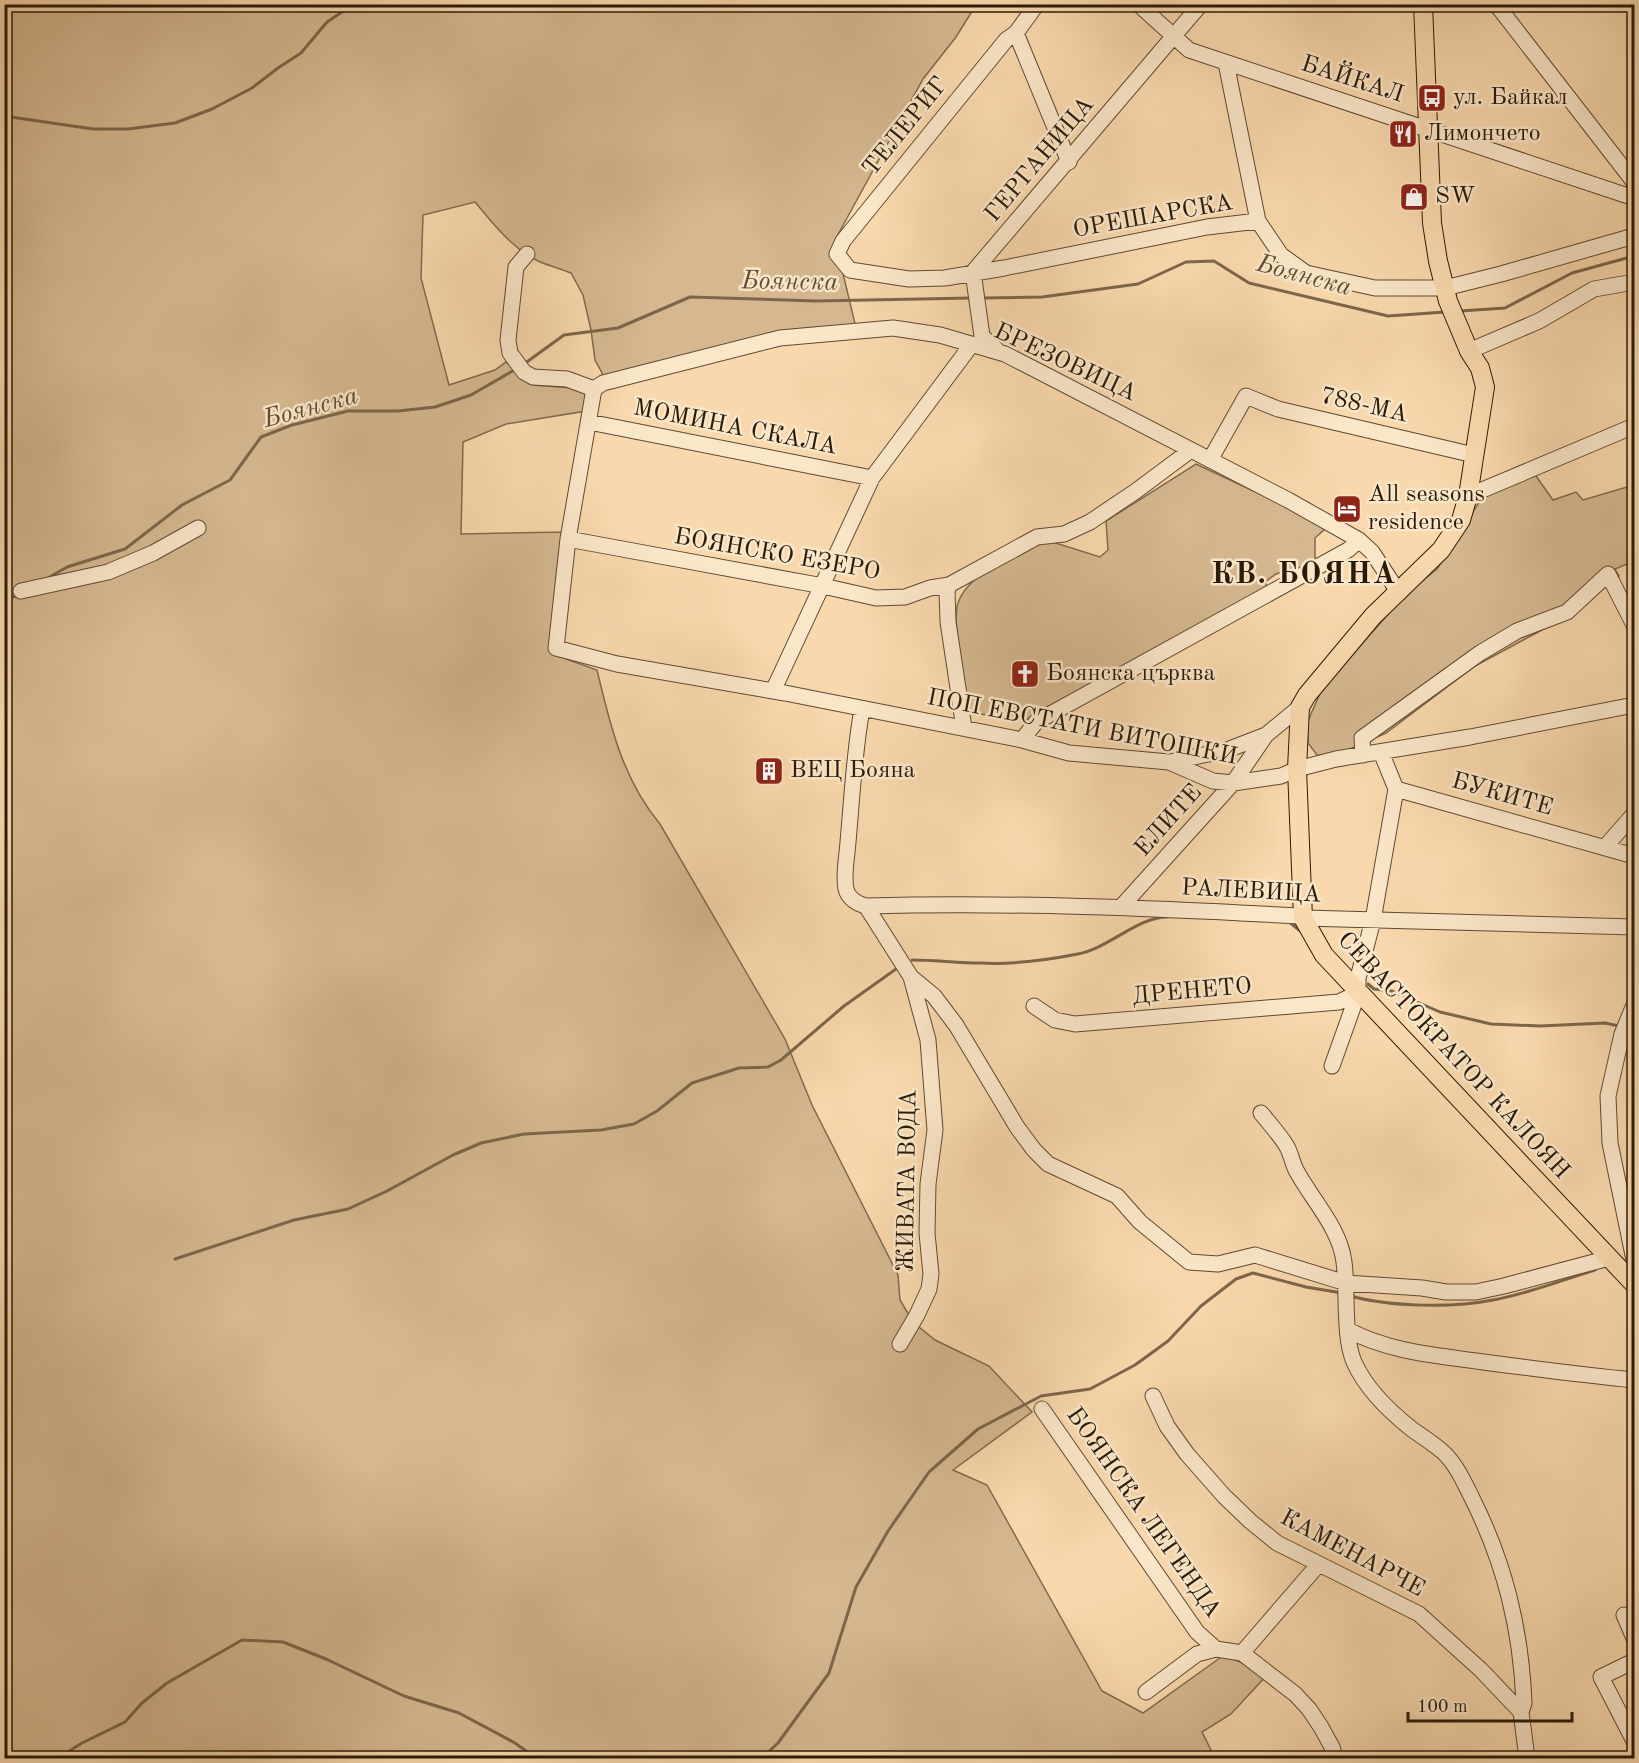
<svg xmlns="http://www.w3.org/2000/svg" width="1639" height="1763" font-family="'Old Standard TT',serif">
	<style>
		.green { fill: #d5b890; stroke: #806a4c; stroke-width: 1.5 }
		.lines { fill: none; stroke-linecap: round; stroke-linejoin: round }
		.stream { stroke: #7c664a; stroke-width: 3 }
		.minor-casing { stroke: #5e4a32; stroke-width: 17 }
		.major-casing { stroke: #2a1b09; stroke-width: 20 }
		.minor { stroke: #fae6c9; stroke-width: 15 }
		.major { stroke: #f8d8ac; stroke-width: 18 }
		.labels { text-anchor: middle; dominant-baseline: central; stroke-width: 5; stroke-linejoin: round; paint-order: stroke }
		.street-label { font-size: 24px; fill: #2a1b09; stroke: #fae6c9 }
		.poi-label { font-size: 24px; fill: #2a1b09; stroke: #fae6c9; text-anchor: start }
		.water-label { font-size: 26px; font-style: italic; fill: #604d34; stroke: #fae6c9 }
		.district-label { font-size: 30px; font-weight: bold; letter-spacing: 1.5px; fill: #2a1b09; stroke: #fae6c9 }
	</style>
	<rect width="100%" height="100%" fill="#f8d8ac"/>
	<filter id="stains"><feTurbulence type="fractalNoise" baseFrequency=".00333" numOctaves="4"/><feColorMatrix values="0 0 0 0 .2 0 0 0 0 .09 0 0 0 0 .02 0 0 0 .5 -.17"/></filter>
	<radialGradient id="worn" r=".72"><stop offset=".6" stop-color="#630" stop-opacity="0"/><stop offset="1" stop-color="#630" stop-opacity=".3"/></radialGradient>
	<path class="green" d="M 5,5 L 976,5 L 956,37 L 923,79 L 835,240 L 857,332 L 780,338 L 603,383 L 602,373 L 595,360 L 591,330 L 583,295 L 571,273 C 561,269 550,266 540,262 C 514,250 493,224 475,202 L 423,215 L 421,278 L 449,385 L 495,370 L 506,362 L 533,385 L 585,389 L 586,411 L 506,424 L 463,442 L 461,534 L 566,532 L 558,656 L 597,670 C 610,725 623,780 660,824 L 785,1039 L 812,1105 L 898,1275 L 900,1300 L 913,1322 L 935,1340 L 989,1366 L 1032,1412 L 953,1470 L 987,1485 L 1102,1691 L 1143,1713 L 1224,1655 L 1268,1674 L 1231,1714 L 1202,1732 L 1215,1758 L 5,1758 Z
		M 1196,464 L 1305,515 L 1326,528 L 1315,538 L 1315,562 L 1293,573 L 1290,569 L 1276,574 L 1265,582 L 1267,587 L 1026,720 L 966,712 L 956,622 C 956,616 956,609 958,603 C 969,572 1016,554 1043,539 L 1100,557 L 1108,550 L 1106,521 Z
		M 1536,476 L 1553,500 L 1576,492 L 1583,500 L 1634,485 L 1634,561 L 1615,569 L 1619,576 L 1570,615 L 1475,666 L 1386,733 L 1343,752 L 1326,756 L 1317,755 L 1308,743 L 1307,723 L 1322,689 L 1406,594 L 1437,569 L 1481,499 L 1518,480 Z"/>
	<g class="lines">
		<path class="stream" d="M 4,116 L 93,129 L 128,129 L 175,123 L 212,109 L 252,88 L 278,68 L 301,53 L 327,22 L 354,4
			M 982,298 L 1042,297 L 1138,284 L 1186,262 L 1214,261 L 1249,283 L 1388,316 L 1445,312
			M 1460,311 L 1505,308 L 1572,273 L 1634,256
			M 524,364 L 564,335 L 618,328 L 690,297 L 816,301 L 972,298
			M 48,578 L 67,567 L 125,549 L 182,505 L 230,480 L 261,437 L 292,425 L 348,411 L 398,411 L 435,407 L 471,395 L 516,369
			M 4,602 L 19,594
			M 1288,921 L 1299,930
			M 912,960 C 935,960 958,963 981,963 C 1014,965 1047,960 1078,954 C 1109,948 1138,917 1167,917
			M 1368,984 L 1374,989 L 1392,991 L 1440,1012 L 1491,1024 L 1540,1026 L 1605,1023 L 1619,1026
			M 175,1259 L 294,1220 L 348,1209 L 387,1191 L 453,1155 L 481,1143 L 524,1134 L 601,1130 L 634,1124 L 657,1111 L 692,1083 L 739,1068 L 768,1067 L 781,1060 L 844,1006 L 896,969
			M 1351,1296 C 1390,1307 1453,1308 1493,1300 C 1528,1294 1562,1280 1595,1270
			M 58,1758 L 82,1743 L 125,1722 L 142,1703 L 167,1683 L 242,1640 L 283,1642 L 326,1659 L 404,1696 L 459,1713 L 515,1743 L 536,1758
			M 762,1758 L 778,1743 L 829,1673 L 856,1587 L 888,1531 L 929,1472 L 978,1429 L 1041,1396 L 1090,1389 L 1135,1365 L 1168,1341 L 1201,1306 L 1236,1279 L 1253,1273 L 1306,1287 L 1342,1293"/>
		<g class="minor-casing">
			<path id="minor" d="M 1037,4 L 1016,33 L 1006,40 L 843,241 L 837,254 L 850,270 L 909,279 L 945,278 L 1004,268 L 1207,227 L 1258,221 L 1281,255 L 1306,273 L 1375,288 L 1445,288 L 1501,274 L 1634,236
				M 1138,4 L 1189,50 L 1634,198
				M 1496,4 L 1634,182
				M 1016,33 L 1069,162
				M 1226,63 L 1258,221
				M 527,254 L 516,267 L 508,340 L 510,353 L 524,372 L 533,377 L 567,379 L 594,389
				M 973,272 L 1201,4
				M 973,272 L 982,336 L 996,349
				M 1469,351 L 1539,321 L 1594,289 L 1634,282
				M 594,389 L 568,539 L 556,648 L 617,664 L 785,693 L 1022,740 L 1069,753 L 1169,762 L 1213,781 L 1233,783 L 1281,776 L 1297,769 L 1336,759 L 1470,737 L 1634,705
				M 594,389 L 603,383 L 780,338 L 893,328 L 940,335 L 1005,354 L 1288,500 L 1359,540 L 1372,552 L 1399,593
				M 589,422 L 872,478
				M 1210,460 L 1246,396 L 1278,409 L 1474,455
				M 1468,496 L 1634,426
				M 568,539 L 823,586 L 876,598 L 905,597 L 930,588 L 949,585 L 1037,537 L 1064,534 L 1090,522 L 1136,491 L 1191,450
				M 949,585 L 947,592 L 948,622 L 964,728
				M 21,591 L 108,572 L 153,553 L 198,528
				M 773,691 L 872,478 L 972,344
				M 862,709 C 854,753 852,798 848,842 C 847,857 843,875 846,889 C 848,898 857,904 866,906 L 911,977 L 934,996 L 956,1025 L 1017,1127 L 1034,1150 L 1048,1164 L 1117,1196 L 1140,1222 L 1189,1262 L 1218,1264 L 1255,1255 L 1346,1283 L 1422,1288 L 1446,1292 L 1476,1292 L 1504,1286 L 1609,1258
				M 1022,740 L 1036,722 L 1348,550 L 1359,540
				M 1381,752 L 1396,789 L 1634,856
				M 1363,755 L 1362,738 L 1480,653 L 1517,631 L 1567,612 L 1608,574 L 1634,625
				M 1170,762 L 1227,750 L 1266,735 L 1300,707
				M 1605,847 L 1634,814
				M 866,906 C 1010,902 1155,908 1299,916 L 1303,918 L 1634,927
				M 1122,906 L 1233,783 L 1266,735
				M 1634,1005 L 1622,1034 L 1608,1096 L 1610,1143 L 1634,1260
				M 1034,1006 L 1055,1020 L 1075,1024 L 1339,1002 L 1358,993
				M 1332,1066 L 1358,993 L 1358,978 L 1373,920 L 1396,789
				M 1261,1113 C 1269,1123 1279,1134 1286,1145 C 1291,1153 1292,1162 1296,1170 C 1312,1200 1340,1228 1344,1262 C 1348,1292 1343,1336 1354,1362 C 1366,1389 1390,1412 1413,1430 C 1423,1437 1434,1444 1443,1452 C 1456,1464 1464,1482 1472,1498 C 1505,1564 1521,1629 1524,1703 L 1521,1712 L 1527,1758
				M 1348,1330 C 1388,1351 1431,1355 1476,1361 C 1529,1368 1581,1375 1634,1380
				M 900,1344 L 917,1315 L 929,1289 L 931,1274 L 927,1233 L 928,1184 L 935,1130 L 928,1040 L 911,977
				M 1153,1396 L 1167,1426 L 1187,1454 L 1224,1496 L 1250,1521 L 1277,1543 L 1419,1614 L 1481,1670 L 1521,1712
				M 1042,1409 L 1197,1632 L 1216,1649 L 1242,1653 L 1295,1694 L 1309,1709 L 1321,1727 L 1332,1747 L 1335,1758
				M 1624,1615 L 1634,1638
				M 1242,1653 L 1318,1565
				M 1634,1661 L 1601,1677 L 1634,1741
				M 1146,1692 L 1197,1654 L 1216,1649"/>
		</g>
		<g class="major-casing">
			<path id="major" d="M 1423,4 L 1432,223 L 1438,261 L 1448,301 L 1469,351 L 1480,368 L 1485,387 L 1468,496 L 1461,520 L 1441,550 L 1373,616 L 1307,695 L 1300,707 L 1297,769 L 1303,918 L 1324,955 L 1634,1284"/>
		</g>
		<use href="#minor" class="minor"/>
		<use href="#major" class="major"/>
	</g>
	<defs>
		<g id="bus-square" transform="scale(1.5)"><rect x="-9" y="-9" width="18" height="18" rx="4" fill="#8f2418" stroke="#fae6c9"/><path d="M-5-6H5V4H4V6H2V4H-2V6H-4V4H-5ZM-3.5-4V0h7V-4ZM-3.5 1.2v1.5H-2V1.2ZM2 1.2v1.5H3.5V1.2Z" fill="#fff"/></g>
		<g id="restaurant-square" transform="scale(1.5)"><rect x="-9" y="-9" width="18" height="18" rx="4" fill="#8f2418" stroke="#fae6c9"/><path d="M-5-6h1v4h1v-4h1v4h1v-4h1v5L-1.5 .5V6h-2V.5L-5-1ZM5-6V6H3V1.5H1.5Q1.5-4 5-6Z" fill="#fff"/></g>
		<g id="shop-square" transform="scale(1.5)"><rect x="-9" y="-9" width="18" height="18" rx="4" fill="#8f2418" stroke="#fae6c9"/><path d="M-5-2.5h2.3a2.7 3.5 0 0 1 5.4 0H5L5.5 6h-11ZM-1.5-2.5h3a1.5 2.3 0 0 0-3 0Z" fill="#fff"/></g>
		<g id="hotel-square" transform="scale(1.5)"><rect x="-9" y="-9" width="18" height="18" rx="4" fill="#8f2418" stroke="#fae6c9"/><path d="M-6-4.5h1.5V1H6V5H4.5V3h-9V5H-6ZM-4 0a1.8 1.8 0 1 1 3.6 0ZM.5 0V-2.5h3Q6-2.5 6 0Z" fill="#fff"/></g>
		<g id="church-square" transform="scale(1.5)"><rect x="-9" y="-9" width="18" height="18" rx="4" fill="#8f2418" stroke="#fae6c9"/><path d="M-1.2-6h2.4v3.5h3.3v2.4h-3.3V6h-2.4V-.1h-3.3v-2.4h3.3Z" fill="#fff"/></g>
		<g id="building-square" transform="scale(1.5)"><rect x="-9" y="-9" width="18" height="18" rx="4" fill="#8f2418" stroke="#fae6c9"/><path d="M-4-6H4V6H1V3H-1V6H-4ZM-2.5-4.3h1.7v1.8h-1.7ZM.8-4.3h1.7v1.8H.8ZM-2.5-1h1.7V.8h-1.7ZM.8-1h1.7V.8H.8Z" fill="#fff"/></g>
	</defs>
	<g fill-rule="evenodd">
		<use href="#bus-square" x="1432" y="98"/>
		<use href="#restaurant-square" x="1403" y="134"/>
		<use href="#shop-square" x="1414" y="197"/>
		<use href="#hotel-square" x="1347" y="509"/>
		<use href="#church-square" x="1025" y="674"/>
		<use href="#building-square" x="769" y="771"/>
	</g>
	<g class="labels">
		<g class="street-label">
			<text transform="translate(1352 80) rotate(18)">БАЙКАЛ</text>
			<text transform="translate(906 127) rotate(-51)">ТЕЛЕРИГ</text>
			<text transform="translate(1040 160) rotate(-50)">ГЕРГАНИЦА</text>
			<text transform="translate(1153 217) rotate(-10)">ОРЕШАРСКА</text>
			<text transform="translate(1065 363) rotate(25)">БРЕЗОВИЦА</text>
			<text transform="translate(1364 406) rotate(13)">788-МА</text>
			<text transform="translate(735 428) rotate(11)">МОМИНА СКАЛА</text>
			<text transform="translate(777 555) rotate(10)">БОЯНСКО ЕЗЕРО</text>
			<text transform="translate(1082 728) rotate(11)">ПОП ЕВСТАТИ ВИТОШКИ</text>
			<text transform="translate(1502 795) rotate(16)">БУКИТЕ</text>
			<text transform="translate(1169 821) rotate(-48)">ЕЛИТЕ</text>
			<text transform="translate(1251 892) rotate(3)">РАЛЕВИЦА</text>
			<text transform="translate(1192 992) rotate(-5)">ДРЕНЕТО</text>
			<text transform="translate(1453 1056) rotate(47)">СЕВАСТОКРАТОР КАЛОЯН</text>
			<text transform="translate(908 1181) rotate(-89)">ЖИВАТА ВОДА</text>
			<text transform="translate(1143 1513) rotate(55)">БОЯНСКА ЛЕГЕНДА</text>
			<text transform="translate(1352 1554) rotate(28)">КАМЕНАРЧЕ</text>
		</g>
		<g class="poi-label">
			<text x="1453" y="98">ул. Байкал</text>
			<text x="1424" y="134">Лимончето</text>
			<text x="1435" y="197">SW</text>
			<text x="1368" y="495">All seasons<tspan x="1368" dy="28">residence</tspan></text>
			<text x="1046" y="674">Боянска църква</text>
			<text x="790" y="771">ВЕЦ Бояна</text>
		</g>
		<g class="water-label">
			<text transform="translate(1304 276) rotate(15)">Боянска</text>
			<text transform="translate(790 282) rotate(1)">Боянска</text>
			<text transform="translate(311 408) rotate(-15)">Боянска</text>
		</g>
		<g class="district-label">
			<text x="1304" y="575">КВ. БОЯНА</text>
		</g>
	</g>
	<rect width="1639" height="1763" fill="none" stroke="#f8d8ac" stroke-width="24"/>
	<rect x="6" y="6" width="1627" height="1751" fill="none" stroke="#2a1b09" stroke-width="3"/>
	<rect x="12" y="12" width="1615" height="1739" fill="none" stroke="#2a1b09" stroke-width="1.5"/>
	<path d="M1408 1712v9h164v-9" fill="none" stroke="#2a1b09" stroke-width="3"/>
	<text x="1417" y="1712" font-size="18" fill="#2a1b09" stroke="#fae6c9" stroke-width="4.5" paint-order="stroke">100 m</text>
	<rect width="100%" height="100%" filter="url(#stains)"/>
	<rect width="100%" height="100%" fill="url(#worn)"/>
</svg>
